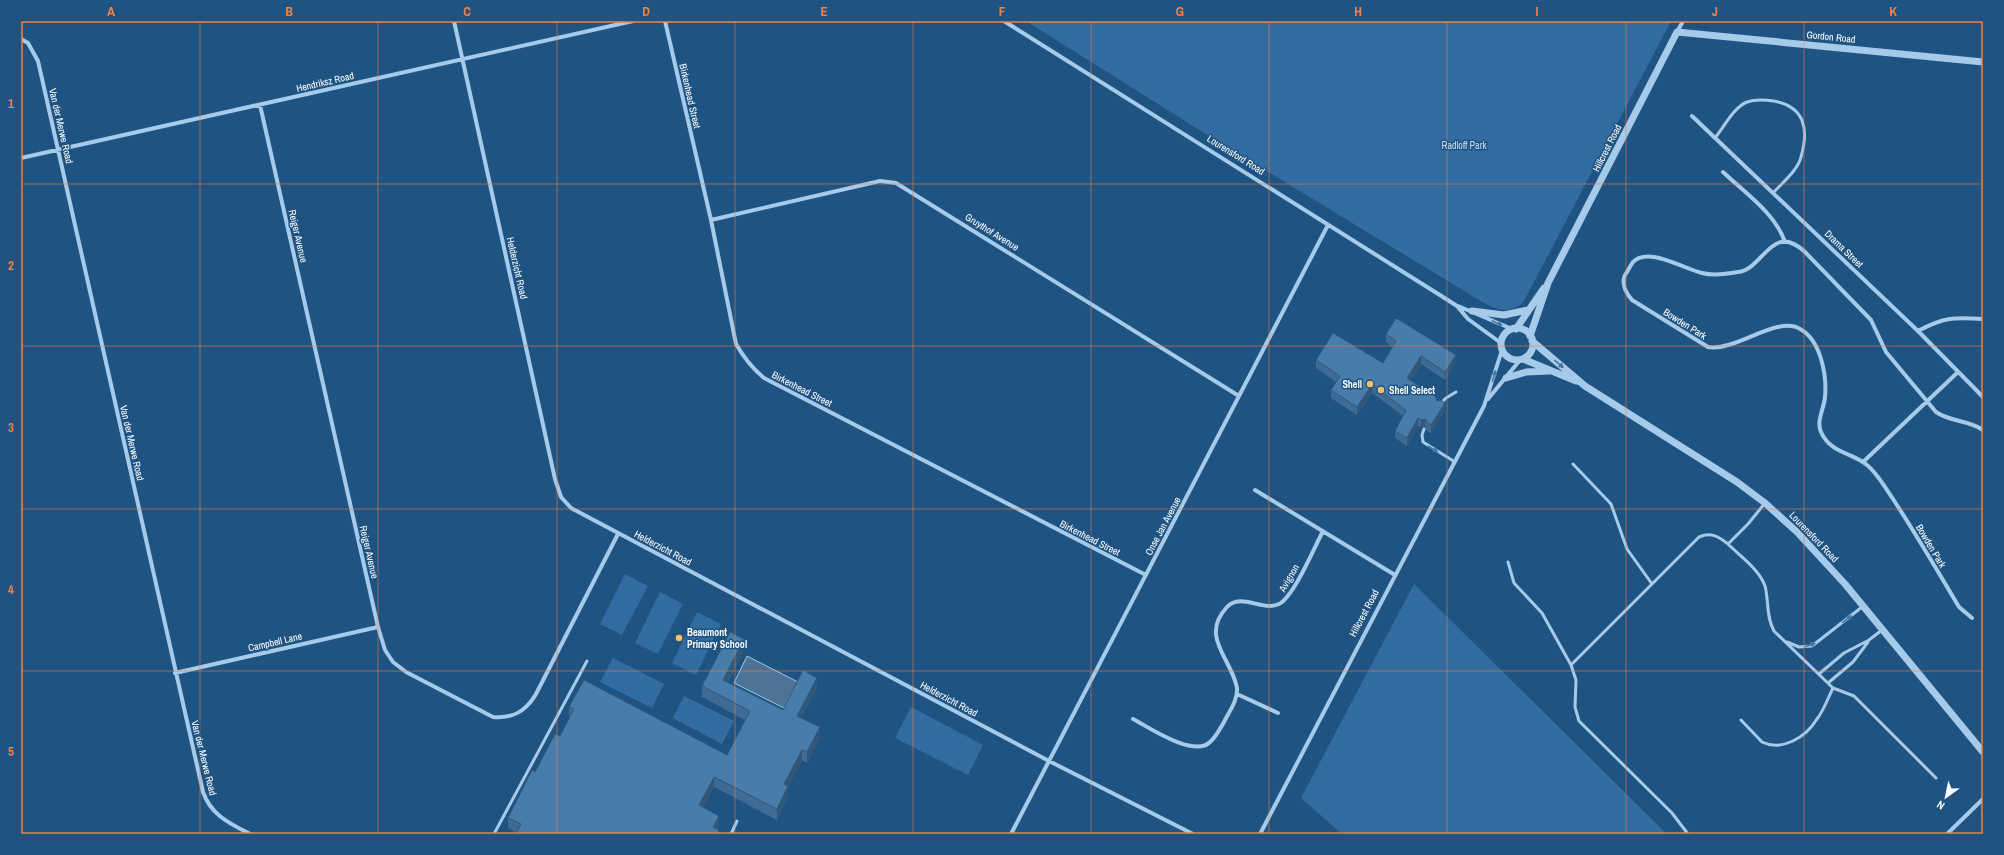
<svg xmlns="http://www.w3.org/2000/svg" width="2004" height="855" font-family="'Archivo Narrow',sans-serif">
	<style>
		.green { fill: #336ca0 }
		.water { fill: #4e7396; stroke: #99c5ea }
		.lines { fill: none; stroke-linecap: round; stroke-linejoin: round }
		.service { stroke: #a6cae9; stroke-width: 3 }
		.minor { stroke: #a6cae9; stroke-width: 4 }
		.tertiary { stroke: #a6cae9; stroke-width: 7 }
		.wall { fill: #3e6b93 }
		.shaded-wall { fill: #325778 }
		.building { fill: #487cab; stroke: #325778 }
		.oneway { fill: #4877a1 }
		.grid { fill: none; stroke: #ee8249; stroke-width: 1; stroke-opacity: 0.55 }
		.poi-dot { fill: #f6c166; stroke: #1f5382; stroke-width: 1.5 }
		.labels { text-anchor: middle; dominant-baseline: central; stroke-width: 3; stroke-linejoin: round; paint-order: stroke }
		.street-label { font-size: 10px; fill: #fff; stroke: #1f5382 }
		.park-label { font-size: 10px; fill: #cae2f7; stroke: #1f5382 }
		.poi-label { font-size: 10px; font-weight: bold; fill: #fff; stroke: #1f5382; text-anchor: start }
		.neatline { fill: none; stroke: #ee8249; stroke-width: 1.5 }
		.grid-label { font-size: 13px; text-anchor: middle; font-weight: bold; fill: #ee8249 }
	</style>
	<rect width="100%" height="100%" fill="#1f5382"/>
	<path class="green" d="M 1026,21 L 1671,21 L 1523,303 C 1509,313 1498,311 1484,303 L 1204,133 Z
		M 625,574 L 648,586 L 622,635 L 600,624 Z
		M 1414,584 L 1667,834 L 1342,834 L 1301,798 Z
		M 660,592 L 683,604 L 658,654 L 635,643 Z
		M 697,612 L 721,624 L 696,675 L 672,663 Z
		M 613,658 L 664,684 L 652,708 L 600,682 Z
		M 684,696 L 734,721 L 722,744 L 673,718 Z
		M 911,707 L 983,745 L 968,775 L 895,738 Z"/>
	<path class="water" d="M 747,656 L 798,682 L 784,708 L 734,683 Z"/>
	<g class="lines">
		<path class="service" d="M 1715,138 C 1724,127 1734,107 1747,102 C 1755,99 1767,100 1774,101 C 1805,107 1809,129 1801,157 C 1798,170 1782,183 1773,193
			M 1440,404 L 1446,398 L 1456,392
			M 1424,429 L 1422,435 L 1423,442 L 1455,462
			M 1573,464 L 1611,504 L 1627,549 L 1652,584
			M 1765,503 L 1748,524 L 1728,544 C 1740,556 1759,569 1765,586 C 1769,601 1766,617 1774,631 L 1833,688 L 1854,696 L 1936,778
			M 1508,562 L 1514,583 L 1542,613 L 1571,665 L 1576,680 L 1575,707 L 1579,721 L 1672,813 L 1688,834
			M 1787,642 L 1799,647 L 1812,646 L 1862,607
			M 1571,665 L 1699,537 C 1711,532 1718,536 1728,544
			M 1819,674 L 1844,653 L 1869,640 L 1882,630
			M 1828,683 L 1853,662 L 1868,642
			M 1741,720 L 1762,742 C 1782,752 1806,737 1817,719 C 1824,710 1828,698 1833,688
			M 494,834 L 587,661
			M 731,834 L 737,821"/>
		<path class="minor" d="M 454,21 L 555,479 L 561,497 L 571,508 L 1049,761 L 1193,834
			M 665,21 L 711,220 L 736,344 C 744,358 752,368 764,378 L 1146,575
			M 1004,21 L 1443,297 L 1457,306 L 1468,319 L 1501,343
			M 1677,32 L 1683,21
			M 21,39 L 28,43 L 38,61 L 203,792 C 211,815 229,823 250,834
			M 260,105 L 378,627 L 385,650 L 393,662 L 406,672 L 493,717 C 513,719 526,711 536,694 L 618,534
			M 1692,116 L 1918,331 L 1983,397
			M 21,158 L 633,21
			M 1723,172 C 1745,193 1775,213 1785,242
			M 711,220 L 880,181 L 896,183 L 1239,396
			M 1458,306 L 1512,329
			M 1918,331 C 1944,317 1954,317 1983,319
			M 1488,399 L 1520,360
			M 1863,462 L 1958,372
			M 1255,490 L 1395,575
			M 1972,618 L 1959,607 C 1937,570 1915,532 1891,496 C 1884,486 1877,473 1867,465 C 1853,453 1830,453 1821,432 C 1816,421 1824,409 1825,397 C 1827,376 1821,340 1800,329 C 1777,315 1735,352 1708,347 L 1632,300 C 1626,293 1621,284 1625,275 C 1628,271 1630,266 1633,262 C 1648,246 1684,269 1702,273 C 1713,276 1727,274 1738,272 C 1764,269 1771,222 1804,251 L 1871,320 L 1886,352 L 1936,412 C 1950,422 1969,420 1983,430
			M 175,673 L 378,627
			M 1237,694 L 1278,713
			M 1133,719 C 1150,728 1194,758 1210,742 C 1216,737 1220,729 1224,722 C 1229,712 1238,700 1237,688 C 1232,659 1199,637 1227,607 C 1241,592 1263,612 1279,604 C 1294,596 1314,548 1323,531
			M 1011,834 L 1328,225
			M 1260,834 L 1484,406 L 1502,350
			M 1947,834 L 1983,799"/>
		<path class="tertiary" d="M 1472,311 L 1504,315 L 1528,310
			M1501 344a16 16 0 1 1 32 0a16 16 0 1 1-32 0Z
			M 1516,329 L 1544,288
			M 1530,336 L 1548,283 L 1677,32 L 1983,62
			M 1532,341 L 1585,386 L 1737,482 L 1765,503 L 1797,532 L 1845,584 L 1983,752
			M 1523,359 L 1576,381
			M 1506,378 L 1526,372 L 1549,371"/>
	</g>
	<path class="wall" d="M 1386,334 L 1456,363 L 1445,380 L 1421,364 L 1410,381 L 1437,401 L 1445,410 L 1431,433 L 1427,431 L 1425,426 L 1421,427 L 1418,426 L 1407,446 L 1395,438 L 1395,431 L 1403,416 L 1372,393 L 1357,415 L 1331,398 L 1331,390 L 1336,382 L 1316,368 L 1316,360 L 1383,363 L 1393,347 L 1386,342 Z
		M 744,650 L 728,682 L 783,710 L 817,688 L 801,718 L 820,738 L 807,763 L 802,760 L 788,787 L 788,797 L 777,820 L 714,787 L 703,808 L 719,826 L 717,829 L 719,834 L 517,833 L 508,828 L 508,818 L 535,772 L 560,736 L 569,718 L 569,707 L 727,755 L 745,720 L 702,697 L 702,686 Z"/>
	<path class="shaded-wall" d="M 1456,355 L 1456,363 L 1445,380 L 1445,372 Z
		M 1421,356 L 1421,364 L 1407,386 L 1407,378 Z
		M 1372,385 L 1372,393 L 1357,415 L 1357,407 Z
		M 1445,403 L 1445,410 L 1431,433 L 1431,425 Z
		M 1418,418 L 1418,426 L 1407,446 L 1407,438 Z
		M 1425,419 L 1425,426 L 1421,427 L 1421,420 Z
		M 744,639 L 744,650 L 723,690 L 723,680 Z
		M 817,678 L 817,688 L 797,726 L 797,716 Z
		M 820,727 L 820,738 L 807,763 L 807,752 Z
		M 802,750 L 802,760 L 788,787 L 788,797 L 777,820 L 777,809 L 784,784 Z
		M 714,777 L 714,787 L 699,816 L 699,805 Z
		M 719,816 L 719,826 L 715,834 L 713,827 Z"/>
	<path class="building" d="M 1396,318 L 1456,355 L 1445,372 L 1421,356 L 1407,378 L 1436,397 L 1437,401 L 1441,400 L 1445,403 L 1431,425 L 1427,423 L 1425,419 L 1421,420 L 1418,418 L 1407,438 L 1395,431 L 1406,410 L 1372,385 L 1357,407 L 1331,390 L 1340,376 L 1316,360 L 1333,333 L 1383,363 L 1396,341 L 1386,334 Z
		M 730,632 L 744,639 L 723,680 L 783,710 L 803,670 L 817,678 L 797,716 L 820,727 L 807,752 L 802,750 L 784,784 L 788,786 L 777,809 L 714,777 L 699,805 L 719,816 L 713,827 L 719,830 L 717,834 L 516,834 L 521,824 L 508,818 L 532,770 L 535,772 L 555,734 L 560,736 L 574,709 L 569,707 L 584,680 L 727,755 L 750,711 L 702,686 Z"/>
	<defs><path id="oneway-solid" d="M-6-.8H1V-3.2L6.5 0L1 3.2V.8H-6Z"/></defs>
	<g class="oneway">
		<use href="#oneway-solid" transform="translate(1497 323) rotate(25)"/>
		<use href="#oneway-solid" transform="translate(1559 364) rotate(40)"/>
		<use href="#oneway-solid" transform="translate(1494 376) rotate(-73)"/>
		<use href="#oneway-solid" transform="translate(1433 449) rotate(32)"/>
		<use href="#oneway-solid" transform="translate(1847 619) rotate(-38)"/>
		<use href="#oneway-solid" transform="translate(1810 645) rotate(-19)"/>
	</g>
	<path class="grid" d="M 200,21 L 200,834M 378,21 L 378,834M 557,21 L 557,834M 735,21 L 735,834M 913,21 L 913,834M 1091,21 L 1091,834M 1269,21 L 1269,834M 1447,21 L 1447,834M 1626,21 L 1626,834M 1804,21 L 1804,834M 21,184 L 1983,184M 21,346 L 1983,346M 21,509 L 1983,509M 21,671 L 1983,671"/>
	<g class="poi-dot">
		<circle cx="1370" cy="384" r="4"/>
		<circle cx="1381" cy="390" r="4"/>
		<circle cx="679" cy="638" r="4"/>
	</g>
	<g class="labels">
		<g class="street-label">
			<text transform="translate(1831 37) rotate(6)">Gordon Road</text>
			<text transform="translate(325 82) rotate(-13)">Hendriksz Road</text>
			<text transform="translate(690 96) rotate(77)">Birkenhead Street</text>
			<text transform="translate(61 126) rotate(77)">Van der Merwe Road</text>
			<text transform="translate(1607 148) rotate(-63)">Hillcrest Road</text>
			<text transform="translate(1236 155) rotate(32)">Lourensford Road</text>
			<text transform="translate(992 232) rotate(32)">Gruythof Avenue</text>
			<text transform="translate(298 236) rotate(77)">Reiger Avenue</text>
			<text transform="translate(1844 249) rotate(44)">Drama Street</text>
			<text transform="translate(517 268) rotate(77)">Helderzicht Road</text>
			<text transform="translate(1685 324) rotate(32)">Bowden Park</text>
			<text transform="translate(802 389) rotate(27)">Birkenhead Street</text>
			<text transform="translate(132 443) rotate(77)">Van der Merwe Road</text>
			<text transform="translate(1163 526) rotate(-62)">Onse Jan Avenue</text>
			<text transform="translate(1814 537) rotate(46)">Lourensford Road</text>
			<text transform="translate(1090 538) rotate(27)">Birkenhead Street</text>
			<text transform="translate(1931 546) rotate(59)">Bowden Park</text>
			<text transform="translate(663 548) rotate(28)">Helderzicht Road</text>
			<text transform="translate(369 552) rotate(77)">Reiger Avenue</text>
			<text transform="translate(1289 578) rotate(-60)">Avignon</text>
			<text transform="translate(1364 613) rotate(-62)">Hillcrest Road</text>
			<text transform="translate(275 642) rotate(-13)">Campbell Lane</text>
			<text transform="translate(949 699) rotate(28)">Helderzicht Road</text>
			<text transform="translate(204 758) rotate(76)">Van der Merwe Road</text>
		</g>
		<g class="park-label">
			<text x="1464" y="145">Radloff Park</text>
		</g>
		<g class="poi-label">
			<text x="1362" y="384" text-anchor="end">Shell</text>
			<text x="1389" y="390">Shell Select</text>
			<text x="687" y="632">Beaumont<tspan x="687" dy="12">Primary School</tspan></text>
		</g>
	</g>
	<rect width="2004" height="855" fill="none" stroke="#1f5382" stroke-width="44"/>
	<g transform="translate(1946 797) rotate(213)" stroke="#1f5382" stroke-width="3" paint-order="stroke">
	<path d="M0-3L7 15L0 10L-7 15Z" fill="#ffffff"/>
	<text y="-6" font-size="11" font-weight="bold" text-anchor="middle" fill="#ffffff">N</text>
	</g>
	<rect x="22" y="22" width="1960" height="811" class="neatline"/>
	<g class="grid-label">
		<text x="111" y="16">A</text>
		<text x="289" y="16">B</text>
		<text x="467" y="16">C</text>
		<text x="646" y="16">D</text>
		<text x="824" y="16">E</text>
		<text x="1002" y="16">F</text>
		<text x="1180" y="16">G</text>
		<text x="1358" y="16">H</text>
		<text x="1537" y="16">I</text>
		<text x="1715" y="16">J</text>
		<text x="1893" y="16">K</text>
		<text x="11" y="108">1</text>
		<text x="11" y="270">2</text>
		<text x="11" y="432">3</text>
		<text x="11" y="594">4</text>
		<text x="11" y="756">5</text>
	</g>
</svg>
